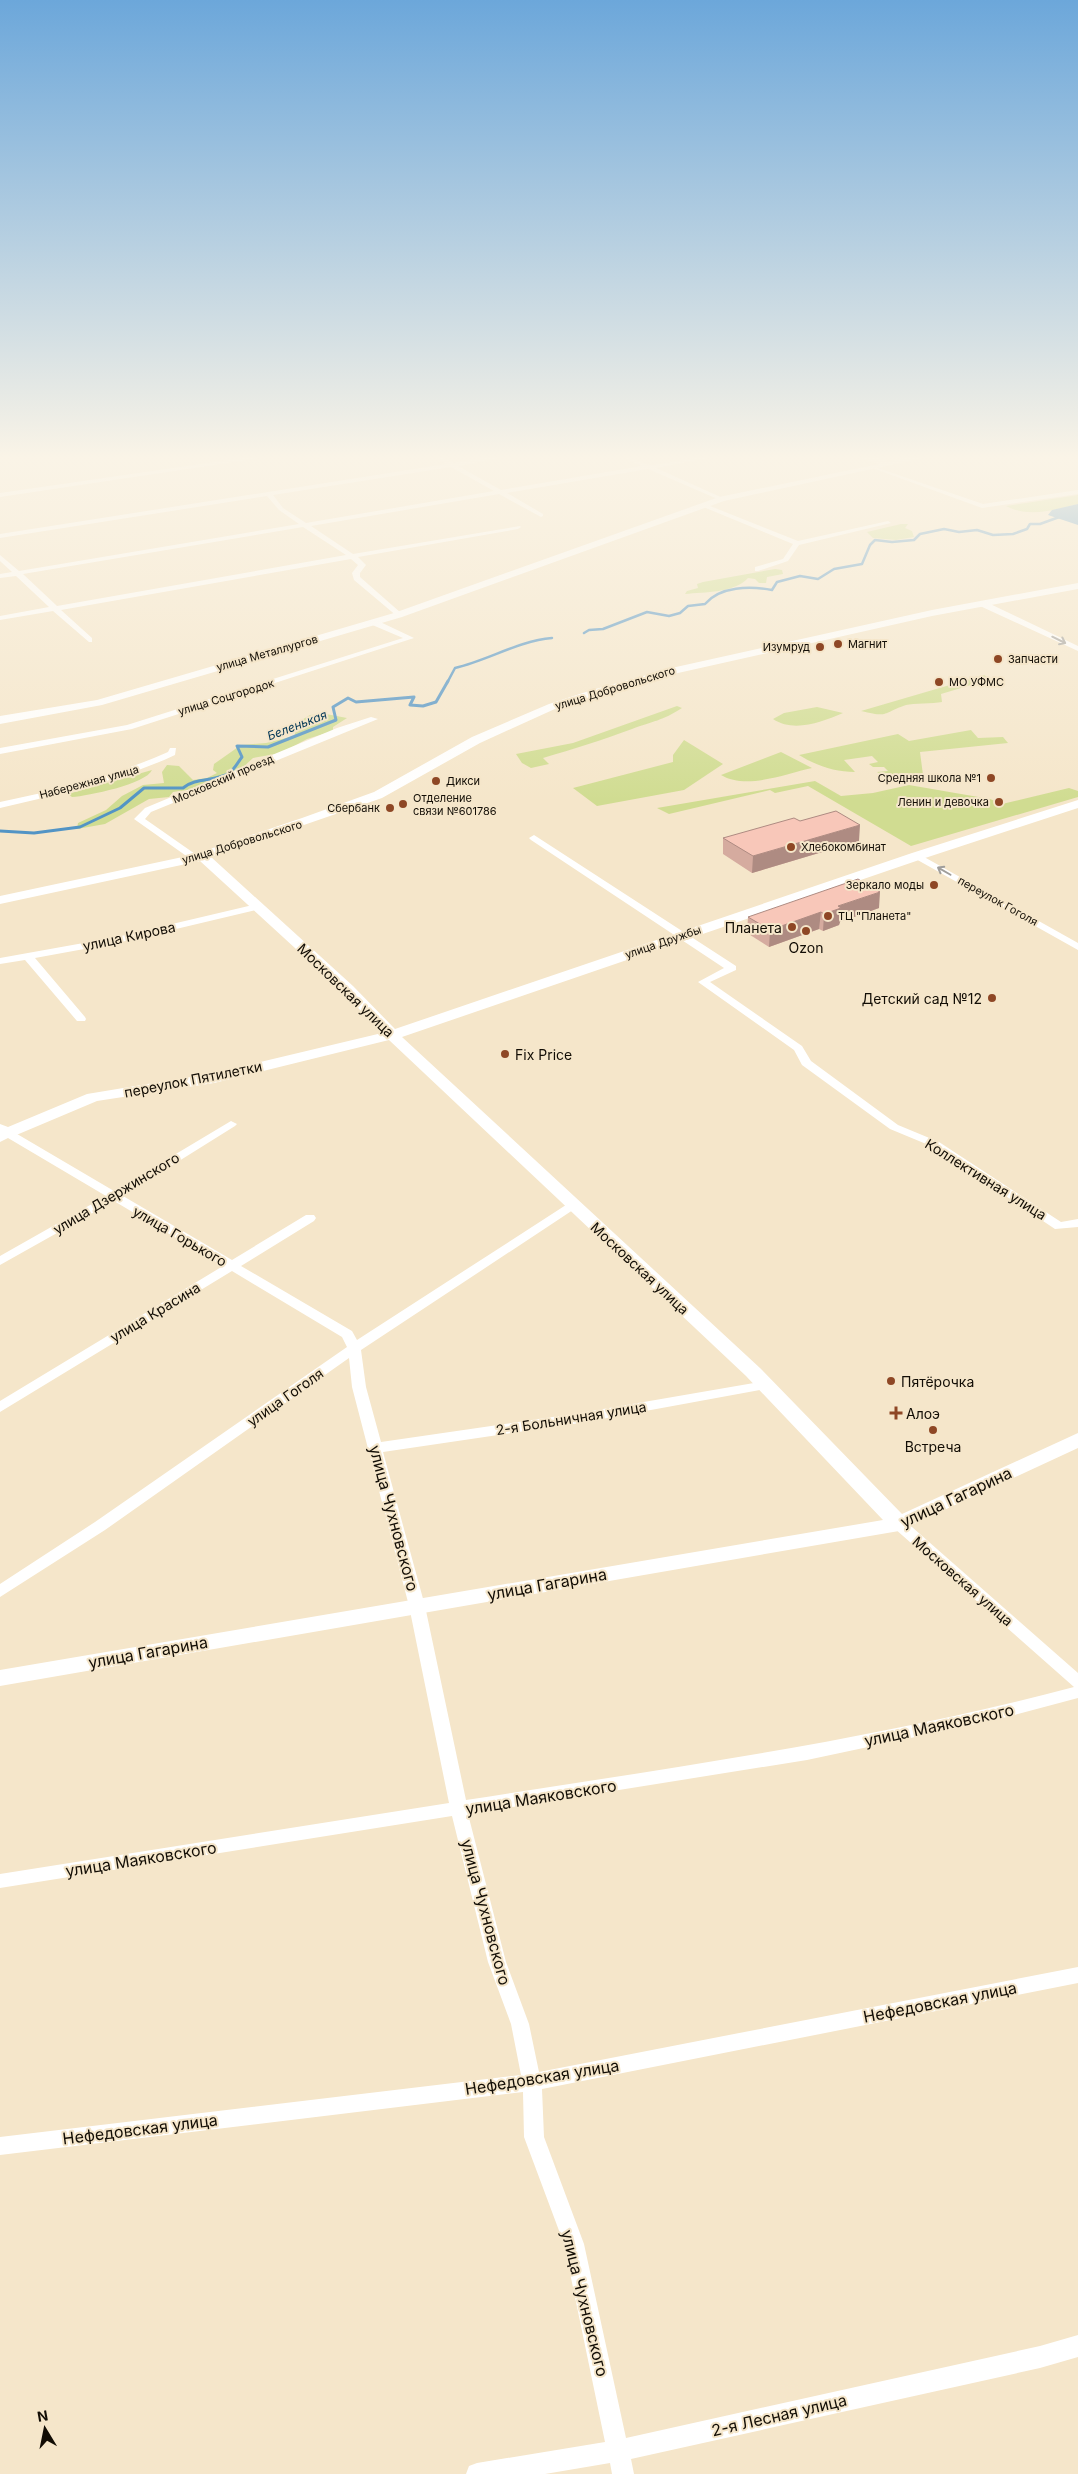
<svg xmlns="http://www.w3.org/2000/svg" width="1078" height="2474" font-family="Inter,sans-serif">
	<style>
		.green { fill: #d0dc91 }
		.water { fill: #5294c5 }
		.lines { fill: none; stroke-linecap: round; stroke-linejoin: round }
		.stream-far1 { stroke: #5294c5; stroke-width: 2.5 }
		.stream { stroke: #5294c5; stroke-width: 3 }
		.street { fill: #fff; fill-rule: evenodd }
		.secondary { fill: #fff; fill-rule: evenodd }
		.wall { fill: #d5ab9f }
		.shaded-wall { fill: #ae8b82 }
		.building { fill: #f8c7b9; stroke: #ae8b82 }
		.oneway { stroke: #a09e9b }
		.poi-dot { fill: #8e4725; stroke: #f5e6ca; stroke-width: 2 }
		.labels { text-anchor: middle; dominant-baseline: central; stroke-width: 4; stroke-linejoin: round; paint-order: stroke }
		.far-poi-label { font-size: 11px; fill: #120d05; stroke: #f5e6ca; text-anchor: start }
		.far-street-label { font-size: 11px; fill: #120d05; stroke: #f5e6ca }
		.far-water-label { font-size: 12px; font-style: italic; fill: #003555; stroke: #f5e6ca }
		.poi-label { font-size: 14px; fill: #120d05; stroke: #f5e6ca; text-anchor: start }
		.street-label { font-size: 14px; fill: #120d05; stroke: #f5e6ca }
		.near-street-label { font-size: 16px; fill: #120d05; stroke: #f5e6ca }
	</style>
	<rect width="100%" height="100%" fill="#f5e6ca"/>
	<path class="green" d="M 1078,495 L 1078,504 C 1054,510 1028,518 1006,506 Z
		M 901,524 L 908,524 L 905,528 L 912,531 L 914,537 L 896,540 L 873,538 L 867,532 Z
		M 775,569 L 782,570 L 783,574 L 767,577 L 766,583 L 759,583 L 755,579 L 748,578 C 734,593 705,592 685,594 L 687,591 L 698,588 L 697,584 L 703,582 Z
		M 984,675 L 1001,686 L 971,685 L 941,694 L 942,702 C 933,704 913,703 906,705 C 882,713 890,718 861,711 Z
		M 677,706 L 682,708 C 662,721 653,721 632,729 C 602,740 574,749 543,758 L 549,764 L 531,768 L 522,763 L 516,754 L 573,743 Z
		M 817,707 L 843,713 C 822,722 794,733 773,719 L 784,713 Z
		M 326,714 L 347,718 L 333,727 L 333,731 L 307,739 L 281,753 L 253,758 L 240,770 L 194,789 L 173,792 L 169,797 L 149,799 L 105,824 L 77,829 L 78,823 L 106,810 L 122,796 L 143,785 L 164,783 L 162,772 L 167,765 L 179,766 L 193,780 L 207,778 L 217,773 L 213,770 L 214,764 L 241,745 L 266,743 L 294,736 L 300,721 L 310,715 Z
		M 971,730 L 978,738 L 1003,737 L 1008,743 L 920,752 L 923,775 C 901,783 897,783 877,772 L 888,771 L 884,767 L 873,767 L 869,764 L 878,762 L 872,756 L 844,760 L 855,772 C 835,772 817,766 799,755 L 898,734 L 909,741 Z
		M 684,740 L 723,764 L 684,790 L 597,806 L 573,788 L 673,762 L 673,755 Z
		M 781,752 L 812,768 C 785,774 746,790 721,775 Z
		M 152,770 C 146,784 88,796 72,797 L 68,794 Z
		M 815,781 L 841,796 L 873,793 L 909,785 L 990,799 L 1002,804 L 1069,788 L 1078,791 L 1078,797 L 911,846 L 808,786 L 775,793 L 770,790 L 669,814 L 657,808 Z"/>
	<path class="water" d="M 1078,504 L 1078,525 L 1048,515 L 1052,510 Z"/>
	<g class="lines">
		<path class="stream-far1" d="M 584,633 L 589,630 L 603,629 L 647,612 L 669,616 L 680,613 L 688,606 L 705,604 C 720,586 750,586 772,590 L 777,582 L 800,576 L 818,579 L 834,569 L 862,564 L 870,545 L 875,540 L 892,542 L 914,540 L 920,534 L 944,529 L 959,532 L 977,530 L 993,535 L 1013,534 L 1027,529 L 1030,524 L 1040,524 L 1062,516
			M 447,683 L 455,668 C 489,660 518,641 552,638"/>
		<path class="stream" d="M 0,831 L 34,833 L 80,827 L 120,808 L 144,788 L 183,788 C 196,777 215,782 229,773 C 234,770 238,762 242,757 L 237,746 L 268,747 L 336,720 L 333,707 L 348,698 L 356,702 L 414,697 L 410,705 L 423,706 L 436,702 L 448,681"/>
		<path class="street" d="M 263,455 L 281,455 L 0,497 L 0,493 Z
			M 432,455 L 440,455 L 453,463 L 501,455 L 517,455 L 458,466 L 501,490 L 642,466 L 618,455 C 630,455 641,465 652,465 C 676,463 699,455 723,455 L 656,468 L 725,499 L 720,500 L 648,469 L 507,493 L 543,514 L 543,516 L 541,517 L 499,494 L 311,526 L 353,554 L 520,526 L 521,527 L 518,529 L 358,557 L 366,565 L 360,573 L 360,577 L 401,613 L 402,615 L 398,617 L 354,580 L 352,573 L 358,565 L 351,559 L 61,610 L 92,638 L 92,642 L 89,642 L 53,611 L 0,620 L 0,616 L 49,607 L 16,576 L 0,578 L 0,574 L 12,572 L 0,561 L 0,555 L 19,571 L 299,524 L 279,510 L 267,496 L 0,538 L 0,534 L 446,464 ZM 451,467 L 494,491 L 306,523 L 283,508 L 273,495 ZM 303,527 L 346,555 L 57,606 L 23,574 Z
			M 875,467 L 983,504 L 1078,490 L 1078,494 L 982,508 L 875,469 Z
			M 701,504 L 705,504 L 798,541 L 888,521 L 891,523 L 799,545 L 788,561 L 758,571 L 755,571 L 755,567 L 783,559 L 793,544 L 701,506 Z
			M 980,602 L 986,602 L 1078,646 L 1078,651 L 980,606 Z
			M 370,620 L 376,620 L 414,638 L 132,729 L 0,754 L 0,748 L 127,725 L 403,638 L 370,624 Z
			M 371,717 L 378,719 L 151,812 L 145,819 L 198,856 L 198,860 L 192,860 L 134,819 L 145,808 L 337,728 Z
			M 170,748 L 176,748 L 175,755 C 119,781 60,794 0,808 L 0,802 C 58,790 114,776 168,752 Z
			M 534,835 L 736,966 L 736,970 L 710,982 L 802,1046 L 811,1061 L 898,1125 L 939,1142 L 1061,1222 L 1078,1219 L 1078,1227 L 1055,1229 L 931,1146 L 890,1129 L 802,1065 L 794,1050 L 698,982 L 724,968 L 531,840 L 529,838 Z
			M 917,853 L 1078,943 L 1078,950 L 914,858 L 914,854 Z
			M 257,904 L 260,905 L 260,909 L 117,943 L 35,958 L 85,1017 L 86,1019 L 85,1021 L 77,1021 L 25,960 L 0,964 L 0,958 L 117,937 Z
			M 231,1121 L 237,1124 L 235,1126 L 123,1196 L 232,1260 L 306,1215 L 314,1215 L 316,1218 L 314,1221 L 241,1266 L 352,1331 L 357,1340 L 569,1203 L 577,1203 L 579,1206 L 361,1350 L 366,1387 L 381,1442 L 580,1413 L 765,1381 L 772,1385 L 765,1389 L 580,1423 L 383,1452 L 425,1606 L 466,1800 C 670,1768 874,1740 1074,1687 L 894,1528 L 892,1524 L 894,1520 L 904,1520 L 1078,1673 L 1078,1698 L 995,1720 L 807,1760 L 468,1814 L 506,1962 L 529,2024 L 539,2072 L 1078,1967 L 1078,1983 L 542,2089 L 544,2137 L 584,2244 L 626,2438 L 1040,2346 L 1078,2335 L 1078,2357 L 1040,2368 L 631,2459 L 634,2474 L 612,2474 L 610,2463 L 545,2474 L 466,2474 L 469,2466 L 477,2463 L 605,2442 L 564,2244 L 524,2137 L 523,2092 L 0,2155 L 0,2137 L 521,2075 L 511,2024 L 488,1962 L 452,1816 L 0,1888 L 0,1874 L 449,1803 L 409,1606 L 352,1387 L 349,1358 L 105,1530 L 0,1597 L 0,1584 L 95,1522 L 347,1347 L 342,1337 L 232,1271 L 0,1412 L 0,1401 L 223,1266 L 114,1201 L 0,1265 L 0,1256 L 106,1196 L 8,1138 L 0,1142 L 0,1133 L 8,1130 L 12,1131 L 114,1191 Z"/>
		<path class="secondary" d="M 851,455 L 866,455 L 890,461 L 919,455 L 937,455 L 724,501 L 402,617 L 102,705 L 0,724 L 0,716 L 97,700 L 394,613 L 719,497 L 879,464 Z
			M 1078,583 L 1078,589 L 932,616 L 678,673 L 600,694 L 557,708 L 480,743 L 382,798 L 211,857 L 353,986 L 395,1029 L 912,853 L 1078,800 L 1078,808 L 922,859 L 402,1037 L 760,1368 L 902,1514 L 1078,1433 L 1078,1448 L 899,1531 L 0,1686 L 0,1670 L 883,1520 L 746,1376 L 389,1040 L 214,1083 L 97,1101 L 14,1136 L 8,1138 L 0,1135 L 0,1124 L 8,1127 L 87,1094 L 214,1073 L 382,1033 L 343,992 L 200,861 L 0,904 L 0,896 L 192,855 L 302,818 L 374,792 L 472,737 L 549,704 L 592,690 L 676,667 L 932,610 Z"/>
	</g>
	<path class="wall" d="M 800,821 L 859,841 L 752,873 L 723,854 L 723,838 Z
		M 879,908 L 840,922 L 839,925 L 823,931 L 819,929 L 769,947 L 747,933 L 748,917 Z"/>
	<path class="shaded-wall" d="M 860,825 L 859,841 L 752,873 L 753,856 Z
		M 880,892 L 879,908 L 840,922 L 839,925 L 823,931 L 824,914 L 838,906 Z
		M 821,912 L 819,929 L 769,947 L 770,930 Z"/>
	<path class="building" d="M 836,811 L 860,825 L 753,856 L 723,838 L 794,818 L 800,821 Z
		M 858,879 L 880,892 L 838,906 L 841,908 L 824,914 L 821,912 L 770,930 L 748,917 Z"/>
	<defs><path id="oneway-shaft" d="M-6 0H5M1.5-3L5.5 0L1.5 3" fill="none" stroke-width="1.6" stroke-linecap="round" stroke-linejoin="round" transform="scale(1.25)"/></defs>
	<g class="oneway">
		<use href="#oneway-shaft" transform="translate(1059 640) rotate(26)"/>
		<use href="#oneway-shaft" transform="translate(944 871) rotate(-150)"/>
	</g>
	<linearGradient id="sky" x2="0" y2="1"><stop stop-color="#6ca7da"/><stop offset="0.57" stop-color="#faf4e7"/><stop offset="1" stop-color="#faf4e7" stop-opacity="0"/></linearGradient>
	<rect width="1078" height="802" fill="url(#sky)"/>
	<g class="poi-dot">
		<circle cx="838" cy="644" r="5"/>
		<circle cx="820" cy="647" r="5"/>
		<circle cx="998" cy="659" r="5"/>
		<circle cx="939" cy="682" r="5"/>
		<circle cx="991" cy="778" r="5"/>
		<circle cx="436" cy="781" r="5"/>
		<circle cx="999" cy="802" r="5"/>
		<circle cx="403" cy="804" r="5"/>
		<circle cx="390" cy="808" r="5"/>
		<circle cx="791" cy="847" r="5"/>
		<circle cx="934" cy="885" r="5"/>
		<circle cx="828" cy="916" r="5"/>
		<circle cx="792" cy="927" r="5"/>
		<circle cx="806" cy="931" r="5"/>
		<circle cx="992" cy="998" r="5"/>
		<circle cx="505" cy="1054" r="5"/>
		<circle cx="891" cy="1381" r="5"/>
		<path d="M893.5 1405.5h5v5h5v5h-5v5h-5v-5h-5v-5h5z"/>
		<circle cx="933" cy="1430" r="5"/>
	</g>
	<g class="labels">
		<g class="far-poi-label">
			<text x="848" y="644">Магнит</text>
			<text x="810" y="647" text-anchor="end">Изумруд</text>
			<text x="1008" y="659">Запчасти</text>
			<text x="949" y="682">МО УФМС</text>
			<text x="981" y="778" text-anchor="end">Средняя школа №1</text>
			<text x="446" y="781">Дикси</text>
			<text x="413" y="798">Отделение<tspan x="413" dy="13">связи №601786</tspan></text>
			<text x="989" y="802" text-anchor="end">Ленин и девочка</text>
			<text x="380" y="808" text-anchor="end">Сбербанк</text>
			<text x="801" y="847">Хлебокомбинат</text>
			<text x="924" y="885" text-anchor="end">Зеркало моды</text>
			<text x="838" y="916">ТЦ "Планета"</text>
		</g>
		<g class="far-street-label">
			<text transform="translate(267 653) rotate(-16)">улица Металлургов</text>
			<text transform="translate(615 688) rotate(-17)">улица Добровольского</text>
			<text transform="translate(226 697) rotate(-17)">улица Соцгородок</text>
			<text transform="translate(223 779) rotate(-23)">Московский проезд</text>
			<text transform="translate(89 782) rotate(-15)">Набережная улица</text>
			<text transform="translate(242 842) rotate(-17)">улица Добровольского</text>
			<text transform="translate(998 901) rotate(29)">переулок Гоголя</text>
			<text transform="translate(663 942) rotate(-19)">улица Дружбы</text>
		</g>
		<g class="far-water-label">
			<text transform="translate(297 725) rotate(-21)">Беленькая</text>
		</g>
		<g class="poi-label">
			<text x="782" y="927" text-anchor="end">Планета</text>
			<text x="806" y="947" text-anchor="middle">Ozon</text>
			<text x="982" y="998" text-anchor="end">Детский сад №12</text>
			<text x="515" y="1054">Fix Price</text>
			<text x="901" y="1381">Пятёрочка</text>
			<text x="906" y="1413">Алоэ</text>
			<text x="933" y="1446" text-anchor="middle">Встреча</text>
		</g>
		<g class="street-label">
			<text transform="translate(129 936) rotate(-12)">улица Кирова</text>
			<text transform="translate(346 990) rotate(44)">Московская улица</text>
			<text transform="translate(193 1079) rotate(-11)">переулок Пятилетки</text>
			<text transform="translate(986 1179) rotate(32)">Коллективная улица</text>
			<text transform="translate(116 1193) rotate(-31)">улица Дзержинского</text>
			<text transform="translate(180 1236) rotate(30)">улица Горького</text>
			<text transform="translate(640 1268) rotate(43)">Московская улица</text>
			<text transform="translate(155 1312) rotate(-31)">улица Красина</text>
			<text transform="translate(285 1397) rotate(-35)">улица Гоголя</text>
			<text transform="translate(571 1418) rotate(-9)">2-я Больничная улица</text>
			<text transform="translate(963 1581) rotate(41)">Московская улица</text>
		</g>
		<g class="near-street-label">
			<text transform="translate(956 1497) rotate(-25)">улица Гагарина</text>
			<text transform="translate(394 1518) rotate(75)">улица Чухновского</text>
			<text transform="translate(547 1584) rotate(-10)">улица Гагарина</text>
			<text transform="translate(148 1652) rotate(-10)">улица Гагарина</text>
			<text transform="translate(939 1725) rotate(-12)">улица Маяковского</text>
			<text transform="translate(541 1797) rotate(-9)">улица Маяковского</text>
			<text transform="translate(141 1859) rotate(-9)">улица Маяковского</text>
			<text transform="translate(486 1912) rotate(75)">улица Чухновского</text>
			<text transform="translate(940 2002) rotate(-11)">Нефедовская улица</text>
			<text transform="translate(542 2077) rotate(-9)">Нефедовская улица</text>
			<text transform="translate(140 2129) rotate(-7)">Нефедовская улица</text>
			<text transform="translate(585 2303) rotate(76)">улица Чухновского</text>
			<text transform="translate(779 2415) rotate(-13)">2-я Лесная улица</text>
		</g>
	</g>
	<g transform="translate(45 2429) rotate(350)" stroke="#f5e6ca" stroke-width="4" paint-order="stroke">
	<path d="M0-4L9 19L0 12L-9 19Z" fill="#120d05"/>
	<text y="-8" font-size="14" font-weight="bold" text-anchor="middle" fill="#120d05">N</text>
	</g>
</svg>
